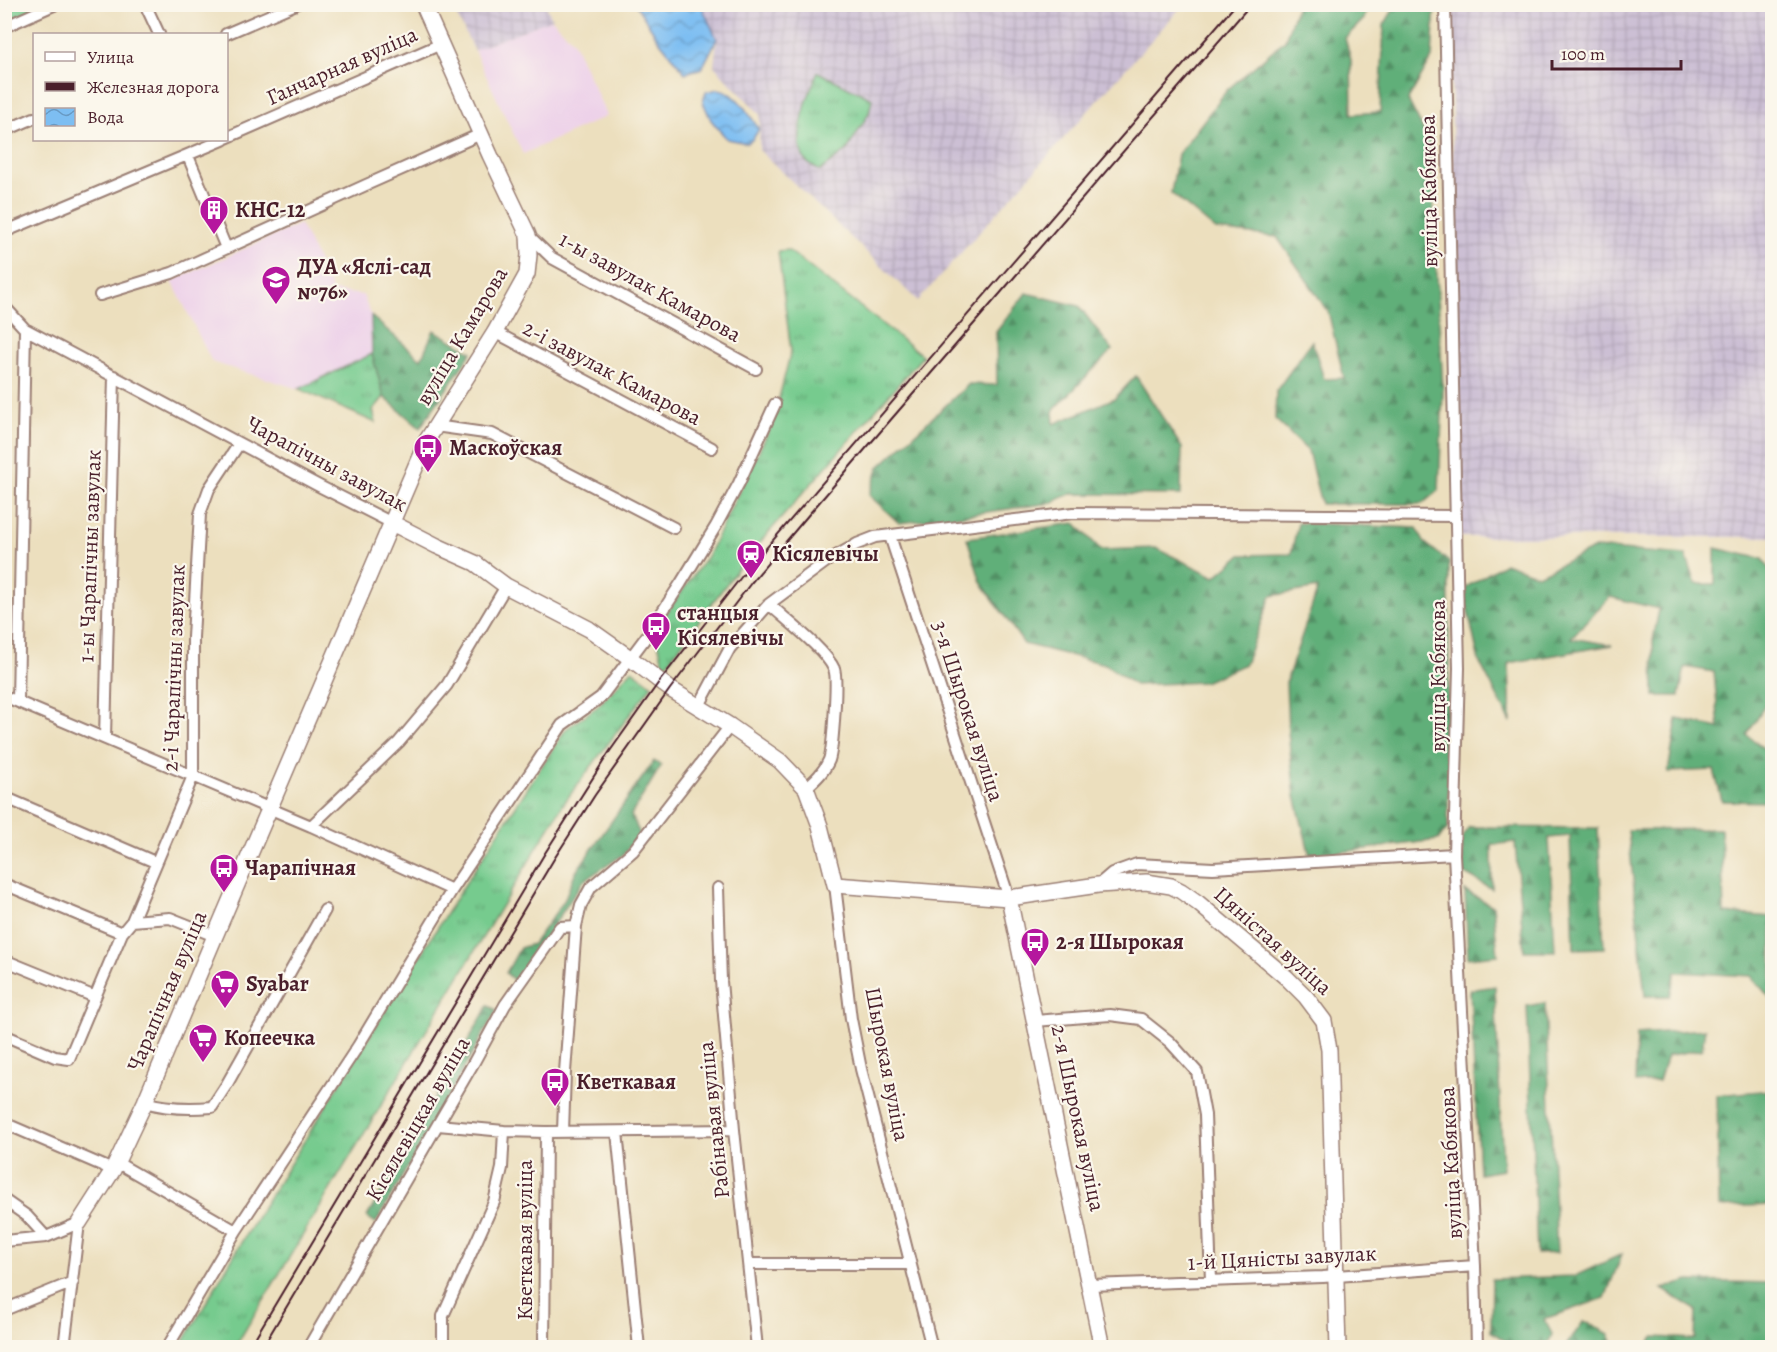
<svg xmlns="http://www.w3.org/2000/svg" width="1777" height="1352" font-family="Alegreya,serif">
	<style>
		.built { fill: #edd1e9 }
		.industrial { fill: url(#industrial-grid) }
		.grass { fill: url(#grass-tufts); stroke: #60755c; stroke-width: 1.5 }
		.forest { fill: url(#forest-firs); stroke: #556752; stroke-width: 1.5 }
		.water { fill: url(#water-waves); stroke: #646e8e; stroke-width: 1.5 }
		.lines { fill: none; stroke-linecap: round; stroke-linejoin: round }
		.street-casing { stroke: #9b7f74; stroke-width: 14 }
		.secondary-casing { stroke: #9b7f74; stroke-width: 18 }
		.street { stroke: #fff; stroke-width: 10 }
		.secondary { stroke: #fff; stroke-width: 15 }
		.rail { stroke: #4a1f2b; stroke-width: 2 }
		.labels { text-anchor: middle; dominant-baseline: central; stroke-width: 4.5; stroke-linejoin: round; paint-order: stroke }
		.street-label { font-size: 22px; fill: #4a1f2b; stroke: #fbf7ec }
		.poi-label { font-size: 22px; font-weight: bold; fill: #4a1f2b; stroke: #fbf7ec; text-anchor: start }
	</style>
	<defs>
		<pattern id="industrial-grid" width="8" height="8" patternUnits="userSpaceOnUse" patternTransform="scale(1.5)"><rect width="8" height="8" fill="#ccbfd4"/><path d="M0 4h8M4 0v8" fill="none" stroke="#b1a4b6"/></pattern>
		<pattern id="grass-tufts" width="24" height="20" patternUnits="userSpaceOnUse" patternTransform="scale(1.5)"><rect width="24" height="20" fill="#76cb8e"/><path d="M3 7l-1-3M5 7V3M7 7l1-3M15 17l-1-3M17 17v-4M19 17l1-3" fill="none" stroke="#63a474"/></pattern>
		<pattern id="forest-firs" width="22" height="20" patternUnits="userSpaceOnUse" patternTransform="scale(1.5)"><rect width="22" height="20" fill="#60af79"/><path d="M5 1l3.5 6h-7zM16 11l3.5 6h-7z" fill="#518e63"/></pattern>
		<pattern id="water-waves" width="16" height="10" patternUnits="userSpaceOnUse" patternTransform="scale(1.5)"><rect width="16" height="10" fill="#7dbef2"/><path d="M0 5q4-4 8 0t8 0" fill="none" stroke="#689ac4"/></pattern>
	</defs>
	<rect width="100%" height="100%" fill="#fbf7ec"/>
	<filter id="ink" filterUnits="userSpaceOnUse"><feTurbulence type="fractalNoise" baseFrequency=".0167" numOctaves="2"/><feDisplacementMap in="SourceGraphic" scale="12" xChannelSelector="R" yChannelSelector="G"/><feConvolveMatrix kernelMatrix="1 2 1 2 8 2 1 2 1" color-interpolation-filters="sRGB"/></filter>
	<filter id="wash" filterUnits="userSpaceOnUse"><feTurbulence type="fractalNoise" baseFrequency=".008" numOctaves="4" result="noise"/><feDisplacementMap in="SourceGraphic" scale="24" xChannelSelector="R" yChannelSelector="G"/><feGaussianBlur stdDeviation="1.35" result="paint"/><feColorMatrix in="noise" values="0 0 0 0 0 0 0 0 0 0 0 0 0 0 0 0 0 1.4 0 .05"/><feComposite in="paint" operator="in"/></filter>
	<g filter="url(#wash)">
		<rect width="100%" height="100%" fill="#ecdfbe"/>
		<path class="built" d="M 552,19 L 573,41 L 607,116 L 523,154 L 474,50 Z
			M 300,224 L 333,291 L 363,295 L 371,316 L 372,354 L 299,389 L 212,362 L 172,281 Z"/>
		<path class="industrial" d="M 439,5 L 546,5 L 552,19 L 474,50 L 454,10 L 443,14 Z
			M 701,5 L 1183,5 L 918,301 L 759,150 L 760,114 L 714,66 L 717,39 Z
			M 1450,5 L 1772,5 L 1772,537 L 1460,537 Z"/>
		<path class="grass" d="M 7,4 L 45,5 L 5,22 L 4,6 Z
			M 818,72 L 872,99 L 869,113 L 847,150 L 820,171 C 815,168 808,164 805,160 C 791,139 809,92 818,72 Z
			M 788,250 L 923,356 L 742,563 L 664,668 L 655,629 L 708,555 L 773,422 L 791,351 L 778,251 Z
			M 372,354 L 384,397 L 373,410 L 376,423 L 299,389 Z
			M 632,670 L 652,685 L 564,803 L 235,1347 L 180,1348 L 245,1236 L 456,898 L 566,729 L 597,707 Z"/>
		<path class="forest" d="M 1297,5 L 1368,5 L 1364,19 L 1345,38 L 1351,60 L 1352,114 L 1380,112 L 1384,25 L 1396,5 L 1435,5 L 1432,58 L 1408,100 L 1430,143 L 1443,390 L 1439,490 L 1422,504 L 1321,504 L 1308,451 L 1275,419 L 1276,391 L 1312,341 L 1324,379 L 1344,378 L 1328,311 L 1277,237 L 1216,230 L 1171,193 L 1178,154 L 1227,90 L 1285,40 Z
			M 1026,293 L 1079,306 L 1112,350 L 1053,411 L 1054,424 L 1115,398 L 1136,376 L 1182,448 L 1181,495 L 1070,494 L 1051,503 L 944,518 L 899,523 L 869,495 L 879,467 L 969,384 L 997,385 L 996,332 Z
			M 371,316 L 421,359 L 434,330 L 472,352 L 420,428 L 384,397 L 372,354 Z
			M 1075,523 L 1101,550 L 1156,548 L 1215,577 L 1241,555 L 1291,554 L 1298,523 L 1417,528 L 1424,542 L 1449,562 L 1448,828 L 1438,840 L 1310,856 L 1295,796 L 1288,731 L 1286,682 L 1318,588 L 1271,596 L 1245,664 L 1204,682 L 1135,685 L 1105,664 L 1024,644 L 981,582 L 967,538 Z
			M 1595,548 L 1686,555 L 1696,584 L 1715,584 L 1715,548 L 1763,559 L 1772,573 L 1772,695 L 1747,735 L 1767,751 L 1772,740 L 1772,802 L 1722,801 L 1714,770 L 1668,772 L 1677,719 L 1719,728 L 1714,672 L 1685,667 L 1679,696 L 1654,696 L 1653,641 L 1659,609 L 1610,597 L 1571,638 L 1612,645 L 1509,663 L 1511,723 L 1479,661 L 1463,589 L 1505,563 L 1538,575 Z
			M 654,761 L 661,766 L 631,815 L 640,834 L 623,855 L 583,881 L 516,982 L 506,973 L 520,948 L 533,944 L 564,901 L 575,873 Z
			M 1469,827 L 1598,828 L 1604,948 L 1574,949 L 1570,836 L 1549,838 L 1555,951 L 1524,951 L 1515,842 L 1492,845 L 1492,889 L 1463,873 L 1462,837 Z
			M 1721,829 L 1724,913 L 1772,917 L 1772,1000 L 1751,976 L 1676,972 L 1670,996 L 1645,996 L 1628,830 Z
			M 1465,891 L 1493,906 L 1498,955 L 1468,958 Z
			M 1495,986 L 1503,1170 L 1479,1174 L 1470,990 Z
			M 1545,1003 L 1557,1253 L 1537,1254 L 1527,1006 Z
			M 488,1006 L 497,1010 L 376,1223 L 367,1217 Z
			M 1705,1029 L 1702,1049 L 1667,1056 L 1659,1081 L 1635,1083 L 1637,1034 Z
			M 1772,1090 L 1772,1205 L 1719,1207 L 1717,1095 Z
			M 1622,1254 L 1605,1298 L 1544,1319 L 1552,1334 L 1547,1347 L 1514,1347 L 1491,1331 L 1492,1279 L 1575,1276 Z
			M 1689,1281 L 1772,1283 L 1772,1347 L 1646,1347 L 1654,1337 L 1695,1339 L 1696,1310 L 1662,1289 Z
			M 1584,1321 L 1609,1334 L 1614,1347 L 1565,1347 Z"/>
		<path class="water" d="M 636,5 L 701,5 L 717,39 L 702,68 L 685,73 L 658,39 Z
			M 718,89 C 737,91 749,115 759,129 L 753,139 L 747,143 L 727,139 L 711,120 L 703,102 L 706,92 Z"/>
	</g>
	<g filter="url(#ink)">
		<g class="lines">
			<g class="street-casing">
				<path id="street" d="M 145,4 L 159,34
					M 1445,4 L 1459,668 L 1454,854 L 1475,1266 L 1477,1348
					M 4,27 L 56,4
					M 226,34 L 296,4
					M 4,131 L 34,118
					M 226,138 L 441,44
					M 188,156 L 226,248
					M 4,232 L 223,140
					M 528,235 L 552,258 L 756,369
					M 100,295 L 172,273 L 366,185 L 481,134
					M 4,306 L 25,329 L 319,486 L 392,523
					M 495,332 L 712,448
					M 435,426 L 492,434 L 674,528
					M 890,536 L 1009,898
					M 769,604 C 785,619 826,650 834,669 C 838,677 833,749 829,760 C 824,772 815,780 806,788
					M 4,696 L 311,826 L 452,890
					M 18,701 L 25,329
					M 699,706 L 730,648 L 769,604 L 827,561 L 857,544 L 875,537 L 1073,513 L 1456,516
					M 105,738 L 114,376
					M 4,797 L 155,862
					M 311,826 L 399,742 L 447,685 L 506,586
					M 4,884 L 122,933
					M 835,885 L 851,1019 L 861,1069 L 932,1348
					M 1098,885 L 1112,873 L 1137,864 L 1213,868 L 1454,854
					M 718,888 L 721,981 L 734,1130 L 757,1348
					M 132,921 L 170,918 L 215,936
					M 4,960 L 95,997
					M 1035,1021 L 1110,1015 L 1141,1019 L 1170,1042 L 1197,1072 L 1205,1115 L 1211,1281
					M 4,1035 L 55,1057 L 69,1059 L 122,933 L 132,921 L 193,776 L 193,637 L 200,514 L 209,489 L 239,444
					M 145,1102 C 168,1109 189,1109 212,1107 L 227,1084 L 325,910
					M 4,1123 L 113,1170
					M 438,1125 L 504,1131 L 546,1132 L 734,1130
					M 563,1132 L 565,1072 L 576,926 L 581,905 L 591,887 L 633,851 L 730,726
					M 617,1132 L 639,1348
					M 116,1162 L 236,1231
					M 4,1200 L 27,1216 L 46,1237
					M 4,1241 L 46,1237 L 79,1223 L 64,1348
					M 749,1264 L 910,1264
					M 1090,1285 L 1323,1277 L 1475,1266
					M 4,1310 L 73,1282
					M 167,1348 L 236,1231 L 358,1046 L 452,890 L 562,725 L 601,697 L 646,637 L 681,583 L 716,526 L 739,483 L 775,404
					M 308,1348 L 474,1062 L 505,1005 L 560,927 L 576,926
					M 443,1348 L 443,1316 L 494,1202 L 502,1168 L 504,1131
					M 544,1348 L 546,1132"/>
			</g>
			<g class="secondary-casing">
				<path id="secondary" d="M 392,523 L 437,546 L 475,563 L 506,586 L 589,629 L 630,658 L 670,689 L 730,726 L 780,761 L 806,788 L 820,826 L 835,885 L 1009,898 L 1098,885 L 1146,882 L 1171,886 L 1181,891 L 1198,903 L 1287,978 L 1306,997 L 1324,1021 L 1329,1050 L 1338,1348
					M 1009,898 L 1102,1348
					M 79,1223 L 113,1170 L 145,1102 L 215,936 L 427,440 L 495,332 L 527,274 L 529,255 L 528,235 L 490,155 L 423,4"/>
			</g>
			<use href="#street" class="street"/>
			<use href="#secondary" class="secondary"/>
			<path class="rail" d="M 249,1348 L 545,853 L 610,751 L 659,682 L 742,576 L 1236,4
				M 262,1348 L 554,859 L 595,795 L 670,689 L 751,583 L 810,513 L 1251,4"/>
		</g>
	</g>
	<defs>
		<g id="building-pin" transform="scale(1.5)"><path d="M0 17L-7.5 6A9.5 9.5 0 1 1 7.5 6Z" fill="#b5179e" stroke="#fbf7ec"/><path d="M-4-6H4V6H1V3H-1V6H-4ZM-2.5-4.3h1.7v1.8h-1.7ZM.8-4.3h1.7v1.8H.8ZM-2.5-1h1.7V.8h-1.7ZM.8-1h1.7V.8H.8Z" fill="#fff"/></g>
		<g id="school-pin" transform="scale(1.5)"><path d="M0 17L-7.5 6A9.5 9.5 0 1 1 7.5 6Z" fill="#b5179e" stroke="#fbf7ec"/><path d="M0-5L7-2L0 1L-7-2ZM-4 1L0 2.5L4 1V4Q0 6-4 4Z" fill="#fff"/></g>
		<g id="bus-pin" transform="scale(1.5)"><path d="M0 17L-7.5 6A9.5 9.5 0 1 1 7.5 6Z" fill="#b5179e" stroke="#fbf7ec"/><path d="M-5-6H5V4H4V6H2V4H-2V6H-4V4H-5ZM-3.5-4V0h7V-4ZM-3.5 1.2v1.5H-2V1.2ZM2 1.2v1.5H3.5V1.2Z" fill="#fff"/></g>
		<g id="station-pin" transform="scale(1.5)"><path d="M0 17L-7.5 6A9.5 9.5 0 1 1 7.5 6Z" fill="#b5179e" stroke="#fbf7ec"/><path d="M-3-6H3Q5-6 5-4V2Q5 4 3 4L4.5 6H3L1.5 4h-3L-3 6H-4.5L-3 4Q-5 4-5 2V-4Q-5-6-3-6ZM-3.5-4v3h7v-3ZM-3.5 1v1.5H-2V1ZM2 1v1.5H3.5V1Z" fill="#fff"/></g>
		<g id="supermarket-pin" transform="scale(1.5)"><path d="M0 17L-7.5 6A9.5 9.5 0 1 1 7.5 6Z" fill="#b5179e" stroke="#fbf7ec"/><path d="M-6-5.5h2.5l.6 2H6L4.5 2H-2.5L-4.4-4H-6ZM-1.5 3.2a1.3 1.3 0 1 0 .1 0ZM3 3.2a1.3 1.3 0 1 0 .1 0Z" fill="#fff"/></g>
	</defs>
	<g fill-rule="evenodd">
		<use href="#building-pin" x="214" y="210"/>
		<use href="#school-pin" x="276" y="280"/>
		<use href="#bus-pin" x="428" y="448"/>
		<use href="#station-pin" x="751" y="554"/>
		<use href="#bus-pin" x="656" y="626"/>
		<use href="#bus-pin" x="224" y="868"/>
		<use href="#bus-pin" x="1035" y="942"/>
		<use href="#supermarket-pin" x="225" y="984"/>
		<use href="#supermarket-pin" x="203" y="1038"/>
		<use href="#bus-pin" x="555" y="1082"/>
	</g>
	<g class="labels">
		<g class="street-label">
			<text transform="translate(342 66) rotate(-24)">Ганчарная вуліца</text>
			<text transform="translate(1429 191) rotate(-91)">вуліца Кабякова</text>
			<text transform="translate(650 287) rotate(29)">1-ы завулак Камарова</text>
			<text transform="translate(462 336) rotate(-59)">вуліца Камарова</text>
			<text transform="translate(612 373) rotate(28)">2-і завулак Камарова</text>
			<text transform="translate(327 464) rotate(28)">Чарапічны завулак</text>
			<text transform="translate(90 556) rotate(-88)">1-ы Чарапічны завулак</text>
			<text transform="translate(174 668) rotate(-88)">2-і Чарапічны завулак</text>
			<text transform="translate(1438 676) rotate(-90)">вуліца Кабякова</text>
			<text transform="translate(968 711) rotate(72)">3-я Шырокая вуліца</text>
			<text transform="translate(1273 941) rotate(42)">Цяністая вуліца</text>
			<text transform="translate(167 991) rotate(-67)">Чарапічная вуліца</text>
			<text transform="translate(887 1064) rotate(79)">Шырокая вуліца</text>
			<text transform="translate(1078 1118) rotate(78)">2-я Шырокая вуліца</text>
			<text transform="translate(418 1119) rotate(-60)">Кісялевіцкая вуліца</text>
			<text transform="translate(714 1120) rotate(-96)">Рабінавая вуліца</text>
			<text transform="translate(1451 1163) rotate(-93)">вуліца Кабякова</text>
			<text transform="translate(525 1240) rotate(-90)">Кветкавая вуліца</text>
			<text transform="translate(1282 1258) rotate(-3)">1-й Цяністы завулак</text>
		</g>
		<g class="poi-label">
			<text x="235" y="210">КНС-12</text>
			<text x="297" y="267">ДУА «Яслі-сад<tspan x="297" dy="25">№76»</tspan></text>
			<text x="449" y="448">Маскоўская</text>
			<text x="772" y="554">Кісялевічы</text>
			<text x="677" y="613">станцыя<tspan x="677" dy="25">Кісялевічы</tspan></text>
			<text x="245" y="868">Чарапічная</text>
			<text x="1056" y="942">2-я Шырокая</text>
			<text x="246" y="984">Syabar</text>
			<text x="224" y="1038">Копеечка</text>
			<text x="576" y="1082">Кветкавая</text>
		</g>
	</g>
	<rect width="1777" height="1352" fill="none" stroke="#fbf7ec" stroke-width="24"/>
	<rect x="33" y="33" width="195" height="108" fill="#fbf7ec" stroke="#b4a19f" stroke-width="1.5"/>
	<rect x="45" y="52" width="30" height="9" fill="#ffffff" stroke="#b4a19f" stroke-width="1.5"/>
	<text x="87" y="63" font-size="18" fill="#4a1f2b">Улица</text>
	<rect x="45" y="82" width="30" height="9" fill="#4a1f2b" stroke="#b4a19f" stroke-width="1.5"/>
	<text x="87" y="93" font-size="18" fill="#4a1f2b">Железная дорога</text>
	<rect x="45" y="108" width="30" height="18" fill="url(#water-waves)" stroke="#b4a19f" stroke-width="1.5"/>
	<text x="87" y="123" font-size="18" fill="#4a1f2b">Вода</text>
	<path d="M1552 60v9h129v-9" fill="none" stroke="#4a1f2b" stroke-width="3"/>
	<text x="1561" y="60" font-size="18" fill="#4a1f2b" stroke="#fbf7ec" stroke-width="4.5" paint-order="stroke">100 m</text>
</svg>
